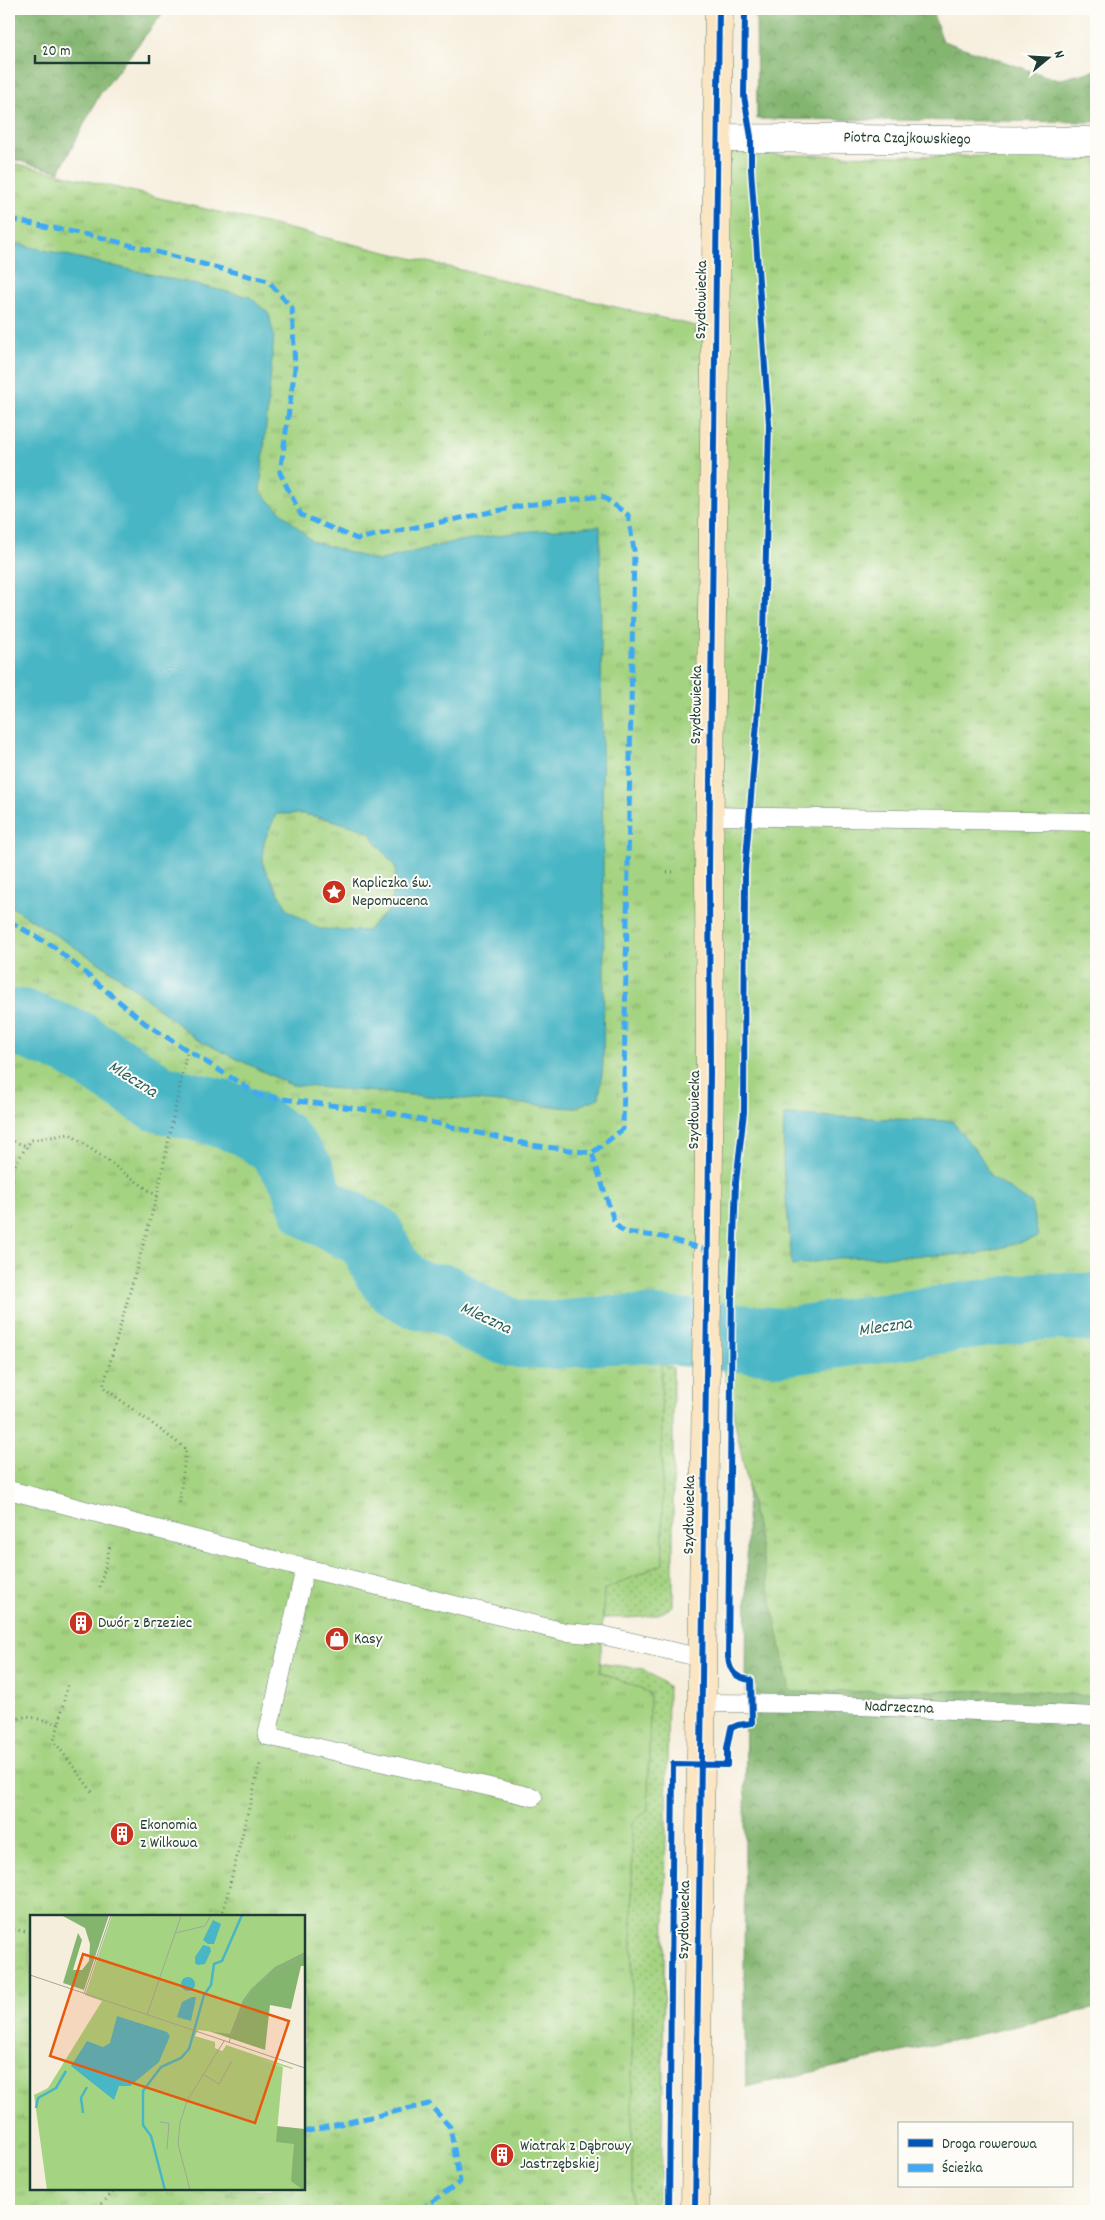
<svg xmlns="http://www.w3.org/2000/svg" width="1105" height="2220" font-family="Dekko,sans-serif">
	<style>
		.grass { fill: url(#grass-dots); stroke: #62885a }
		.forest { fill: url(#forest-crowns); stroke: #517952 }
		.park { fill: url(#park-tufts); stroke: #62885a; fill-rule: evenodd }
		.water { fill: #49b6c5; stroke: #347a7c; fill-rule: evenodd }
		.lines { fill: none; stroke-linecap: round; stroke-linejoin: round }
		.river { stroke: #49b6c5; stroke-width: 68 }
		.lane-casing { stroke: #6a7b6f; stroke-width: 19 }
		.street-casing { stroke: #6a7b6f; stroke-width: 29 }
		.secondary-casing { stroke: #6a7b6f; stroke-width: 29 }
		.path { stroke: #6a7b6f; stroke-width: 3; stroke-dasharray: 1 4; stroke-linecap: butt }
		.lane { stroke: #fff; stroke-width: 18 }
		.street { stroke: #fff; stroke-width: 28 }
		.secondary { stroke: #fbe6c4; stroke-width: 28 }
		.quiet { stroke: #3fa9f5; stroke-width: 5; stroke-dasharray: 10 5; stroke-linecap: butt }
		.cycleway-casing { stroke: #fdfcf7; stroke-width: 9 }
		.cycleway { stroke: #0057b8; stroke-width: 6 }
		.labels { text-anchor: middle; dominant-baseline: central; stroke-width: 4; stroke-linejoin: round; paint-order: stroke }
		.street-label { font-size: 16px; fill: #1f3d34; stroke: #fdfcf7 }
		.poi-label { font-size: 16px; fill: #1f3d34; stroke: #fdfcf7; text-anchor: start }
		.water-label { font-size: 18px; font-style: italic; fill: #2c6160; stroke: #fdfcf7 }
		.inset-river { fill: none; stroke: #49b6c5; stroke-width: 2.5 }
		.inset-road { fill: none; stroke: #a0a799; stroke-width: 1 }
		.view { fill: #e8590c; fill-opacity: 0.15; stroke: #e8590c; stroke-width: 2.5 }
		.inset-edge { fill: none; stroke: #1f3d34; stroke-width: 2.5 }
	</style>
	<defs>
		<pattern id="grass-dots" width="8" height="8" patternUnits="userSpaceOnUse" patternTransform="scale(1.25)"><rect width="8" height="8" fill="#a4d381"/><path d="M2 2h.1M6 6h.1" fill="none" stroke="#85ac6a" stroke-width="1.8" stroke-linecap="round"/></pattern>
		<pattern id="forest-crowns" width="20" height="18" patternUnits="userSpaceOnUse" patternTransform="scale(1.25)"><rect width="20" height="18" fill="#83b56f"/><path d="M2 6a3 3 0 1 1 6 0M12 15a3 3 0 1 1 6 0" fill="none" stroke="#6b945c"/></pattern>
		<pattern id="park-tufts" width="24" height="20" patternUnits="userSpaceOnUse" patternTransform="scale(1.25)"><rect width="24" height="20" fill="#a4d381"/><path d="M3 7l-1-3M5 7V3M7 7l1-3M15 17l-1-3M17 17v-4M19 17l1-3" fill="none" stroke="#85ac6a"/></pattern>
	</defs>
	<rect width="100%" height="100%" fill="#fdfcf7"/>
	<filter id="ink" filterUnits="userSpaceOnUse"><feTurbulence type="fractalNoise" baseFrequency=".02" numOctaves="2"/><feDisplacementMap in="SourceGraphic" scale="10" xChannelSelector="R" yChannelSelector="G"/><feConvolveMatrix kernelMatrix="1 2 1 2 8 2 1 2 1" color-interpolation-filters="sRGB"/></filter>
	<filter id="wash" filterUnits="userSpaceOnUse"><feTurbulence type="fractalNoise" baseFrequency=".0096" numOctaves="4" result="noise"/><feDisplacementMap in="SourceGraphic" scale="20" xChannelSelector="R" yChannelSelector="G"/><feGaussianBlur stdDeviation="1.12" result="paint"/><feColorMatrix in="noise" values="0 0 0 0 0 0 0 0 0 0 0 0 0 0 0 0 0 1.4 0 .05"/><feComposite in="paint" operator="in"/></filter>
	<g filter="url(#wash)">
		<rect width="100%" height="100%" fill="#f6eedc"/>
		<path class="grass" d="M 661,1364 L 673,1368 L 673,1606 C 654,1621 625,1617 603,1618 L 603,1589 Z
			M 363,1632 L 643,1669 L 668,1686 L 661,2211 L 632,2211 Z"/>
		<path class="forest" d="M 9,9 L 166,9 L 100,94 L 59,172 L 9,158 Z
			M 756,9 L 931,9 L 943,41 L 1058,80 L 1096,70 L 1096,122 L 757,119 Z
			M 1096,1266 L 1096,2008 L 746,2087 L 744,1973 L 749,1275 Z"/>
		<path class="park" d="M 708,147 L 779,155 L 1096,157 L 1096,1697 L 1029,1690 L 790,1692 L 722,1359 L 661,1356 L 663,1564 L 604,1590 L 600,1672 L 650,1693 L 648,1810 L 632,1823 L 632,2211 L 9,2211 L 9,162 L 708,329 ZM 31,1916 L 304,1916 L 304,2189 L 31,2189 Z"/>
		<path class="water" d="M 9,242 L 250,297 L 269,314 L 274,337 L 260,492 L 312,541 L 377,561 L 453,542 L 519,532 L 600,526 L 604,972 L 603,1065 L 599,1098 L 573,1108 L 291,1085 L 196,1039 L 116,974 L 9,905 ZM 276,814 L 303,814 L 332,820 L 368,831 L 396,868 L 391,908 L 366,931 L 319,929 L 288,910 L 263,865 L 263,844 Z
			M 784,1115 L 952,1121 L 980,1156 L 991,1177 L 1031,1203 L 1038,1237 L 979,1254 L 837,1258 L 792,1266 L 783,1164 Z"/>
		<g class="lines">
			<path class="river" d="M 9,1023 L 21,1023 L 74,1043 L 158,1098 L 216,1112 L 249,1123 L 278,1143 L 301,1173 L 313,1206 L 371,1237 L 386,1268 L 399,1285 L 420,1296 L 444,1298 L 477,1319 L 514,1334 L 555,1335 L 609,1330 L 647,1329 L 781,1342 L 1038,1306 L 1089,1307 L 1096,1309"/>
		</g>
	</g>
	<g filter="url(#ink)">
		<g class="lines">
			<g class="lane-casing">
				<path id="lane" d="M 710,816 L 1096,822
					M 9,1490 L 305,1568 L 565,1632 L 602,1635 L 702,1658
					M 305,1568 L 267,1736 L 533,1797
					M 702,1703 L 811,1704 L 1096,1716"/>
			</g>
			<g class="street-casing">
				<path id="street" d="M 718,138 L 1096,141"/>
			</g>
			<g class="secondary-casing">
				<path id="secondary" d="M 695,2211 L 710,1073 L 709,871 L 719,9"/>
			</g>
			<path class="path" d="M 667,872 L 675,872
				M 9,1140 L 27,1146
				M 9,1183 L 10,1172 L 31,1140 L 70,1134 L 157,1196 L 187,1051
				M 157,1196 L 103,1387 L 186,1449 L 179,1505
				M 100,1587 L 110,1546
				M 9,1721 L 27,1716 L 59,1724 L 68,1682
				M 59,1724 L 54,1741 L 94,1794
				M 222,1916 L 260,1764
				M 9,1928 L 31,1933
				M 95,2211 L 116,2189"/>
			<use href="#lane" class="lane"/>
			<use href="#street" class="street"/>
			<use href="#secondary" class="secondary"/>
			<path class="quiet" d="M 9,219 L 103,238 L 268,281 L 292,308 L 295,368 L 280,473 L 301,515 L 357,539 L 526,505 L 602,496 L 628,515 L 634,550 L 623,1129 L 592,1153
				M 9,921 L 54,947 L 146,1024 L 260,1096 L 391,1113 L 531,1145 L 592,1153 L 615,1224 L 624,1232 L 663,1237 L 707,1250
				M 304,2132 L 429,2104 L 450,2127 L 460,2182 L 419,2211"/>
			<g class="cycleway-casing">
				<path id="cycleway" d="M 669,2211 L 673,1764 L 727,1765 L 727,1748 L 731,1728 L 738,1725 L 752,1723 L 751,1680 C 736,1678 730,1673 728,1657 L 732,1294 L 736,1182 L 744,1112 L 745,871 L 764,635 L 769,424 L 751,169 L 751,137 L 744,96 L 745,9
					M 695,2211 L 710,1073 L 709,871 L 719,9"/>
			</g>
			<use href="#cycleway" class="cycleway"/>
		</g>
	</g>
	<defs>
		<g id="sight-disc" transform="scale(1.25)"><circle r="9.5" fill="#c8321e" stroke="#fdfcf7"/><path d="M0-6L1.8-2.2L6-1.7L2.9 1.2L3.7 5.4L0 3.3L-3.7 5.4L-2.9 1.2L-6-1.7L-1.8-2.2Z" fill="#fff"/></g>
		<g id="building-disc" transform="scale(1.25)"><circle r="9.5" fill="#c8321e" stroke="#fdfcf7"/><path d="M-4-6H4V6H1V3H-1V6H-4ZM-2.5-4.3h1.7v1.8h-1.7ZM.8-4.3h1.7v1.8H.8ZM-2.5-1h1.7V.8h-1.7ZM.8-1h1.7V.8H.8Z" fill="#fff"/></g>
		<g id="shop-disc" transform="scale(1.25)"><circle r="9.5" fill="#c8321e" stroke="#fdfcf7"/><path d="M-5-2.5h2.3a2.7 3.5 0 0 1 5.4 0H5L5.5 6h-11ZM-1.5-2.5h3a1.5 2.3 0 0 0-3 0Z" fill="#fff"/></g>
	</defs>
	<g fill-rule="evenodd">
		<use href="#sight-disc" x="334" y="892"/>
		<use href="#building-disc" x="81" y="1623"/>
		<use href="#shop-disc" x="337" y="1639"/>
		<use href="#building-disc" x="122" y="1834"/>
		<use href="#building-disc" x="502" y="2155"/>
	</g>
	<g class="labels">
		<g class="street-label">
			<text transform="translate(907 139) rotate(1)">Piotra Czajkowskiego</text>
			<text transform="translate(702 300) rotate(-89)">Szydłowiecka</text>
			<text transform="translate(697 705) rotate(-89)">Szydłowiecka</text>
			<text transform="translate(695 1110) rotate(-89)">Szydłowiecka</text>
			<text transform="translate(690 1515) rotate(-89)">Szydłowiecka</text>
			<text transform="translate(899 1708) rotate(2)">Nadrzeczna</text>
			<text transform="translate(685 1920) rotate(-89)">Szydłowiecka</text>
		</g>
		<g class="poi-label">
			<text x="352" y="883">Kapliczka św.<tspan x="352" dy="18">Nepomucena</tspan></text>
			<text x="98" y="1623">Dwór z Brzeziec</text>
			<text x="354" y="1639">Kasy</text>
			<text x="140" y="1825">Ekonomia<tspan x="140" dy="18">z Wilkowa</tspan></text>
			<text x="520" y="2146">Wiatrak z Dąbrowy<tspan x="520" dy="18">Jastrzębskiej</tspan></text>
		</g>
		<g class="water-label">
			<text transform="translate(132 1080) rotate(32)">Mleczna</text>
			<text transform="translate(485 1319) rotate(25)">Mleczna</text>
			<text transform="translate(885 1328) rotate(-8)">Mleczna</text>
		</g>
	</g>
	<g transform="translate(30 1915)">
		<rect width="275" height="275" fill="#f6eedc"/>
		<path d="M 196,130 L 263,153 L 262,154 L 219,141 L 191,141 Z" fill="#a4d381"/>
		<path d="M 31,0 L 79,0 L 54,75 L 33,68 L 48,18 L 52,25 L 43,55 L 52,55 L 59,46 L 60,29 L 55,13 ZM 275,27 L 275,51 L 271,51 L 261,94 L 240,90 L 235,135 L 161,110 ZM 247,211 L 275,214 L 275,275 L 160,275 L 244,234 Z" fill="#83b56f"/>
		<path d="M 82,0 L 275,0 L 275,37 L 245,52 L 221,74 L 213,85 L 200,119 L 168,115 L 165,121 L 185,127 L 185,133 L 192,136 L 196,132 L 253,152 L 246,227 L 264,229 L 261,266 L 273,275 L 17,275 L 4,180 L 18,173 L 72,86 L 55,80 Z" fill="#a4d381"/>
		<path d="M 183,5 L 191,9 L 184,29 L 178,29 L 173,25 ZM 173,30 L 180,32 L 181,36 L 175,49 L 168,50 L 165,48 L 165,42 ZM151 69a7 7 0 1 1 14 0a7 7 0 1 1-14 0ZM 162,82 L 166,82 L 165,88 L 161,106 L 147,102 L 152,87 ZM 87,101 L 137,117 L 140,121 L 129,147 L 100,171 L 89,171 L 84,185 L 41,151 L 57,126 L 73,132 L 80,128 Z" fill="#49b6c5"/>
		<path class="inset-river" d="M 6,193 L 8,183 L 26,173 L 36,156M 53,198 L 51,183 L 57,172M 135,275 L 121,221 L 113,210 L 113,176 L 131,152 L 151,143 L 159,134 L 174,80 L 181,70 L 184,49 L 192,46 L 212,0"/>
		<path class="inset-road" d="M 145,18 L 175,11 L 181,0M 0,60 L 275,153M 54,79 L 81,0M 117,100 L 151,1M 199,127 L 219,78 L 237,61 L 275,39M 174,160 L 189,169 L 202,146M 130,207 L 139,208 L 137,234M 160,275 L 148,229 L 150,208 L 157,186 L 194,126"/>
		<path class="view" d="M 53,39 L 259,106 L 225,208 L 20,141 Z"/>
		<rect width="275" height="275" class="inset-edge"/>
	</g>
	<rect width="1105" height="2220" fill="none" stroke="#fdfcf7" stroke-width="30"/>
	<rect x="898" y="2122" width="175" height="65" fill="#fdfcf7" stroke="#a4b0a9"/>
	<rect x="908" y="2139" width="25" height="8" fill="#0057b8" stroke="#a4b0a9"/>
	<text x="942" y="2148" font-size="15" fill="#1f3d34">Droga rowerowa</text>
	<rect x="908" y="2164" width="25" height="8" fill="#3fa9f5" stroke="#a4b0a9"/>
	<text x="942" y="2172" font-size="15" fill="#1f3d34">Ścieżka</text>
	<g transform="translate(1048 58) rotate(72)" stroke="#fdfcf7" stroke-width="4" paint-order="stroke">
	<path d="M0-4L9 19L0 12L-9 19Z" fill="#1f3d34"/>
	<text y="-8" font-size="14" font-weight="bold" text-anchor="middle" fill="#1f3d34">N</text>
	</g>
	<path d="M35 55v8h114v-8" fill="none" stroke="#1f3d34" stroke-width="2.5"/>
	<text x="42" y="55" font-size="15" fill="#1f3d34" stroke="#fdfcf7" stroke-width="4" paint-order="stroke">20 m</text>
</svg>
